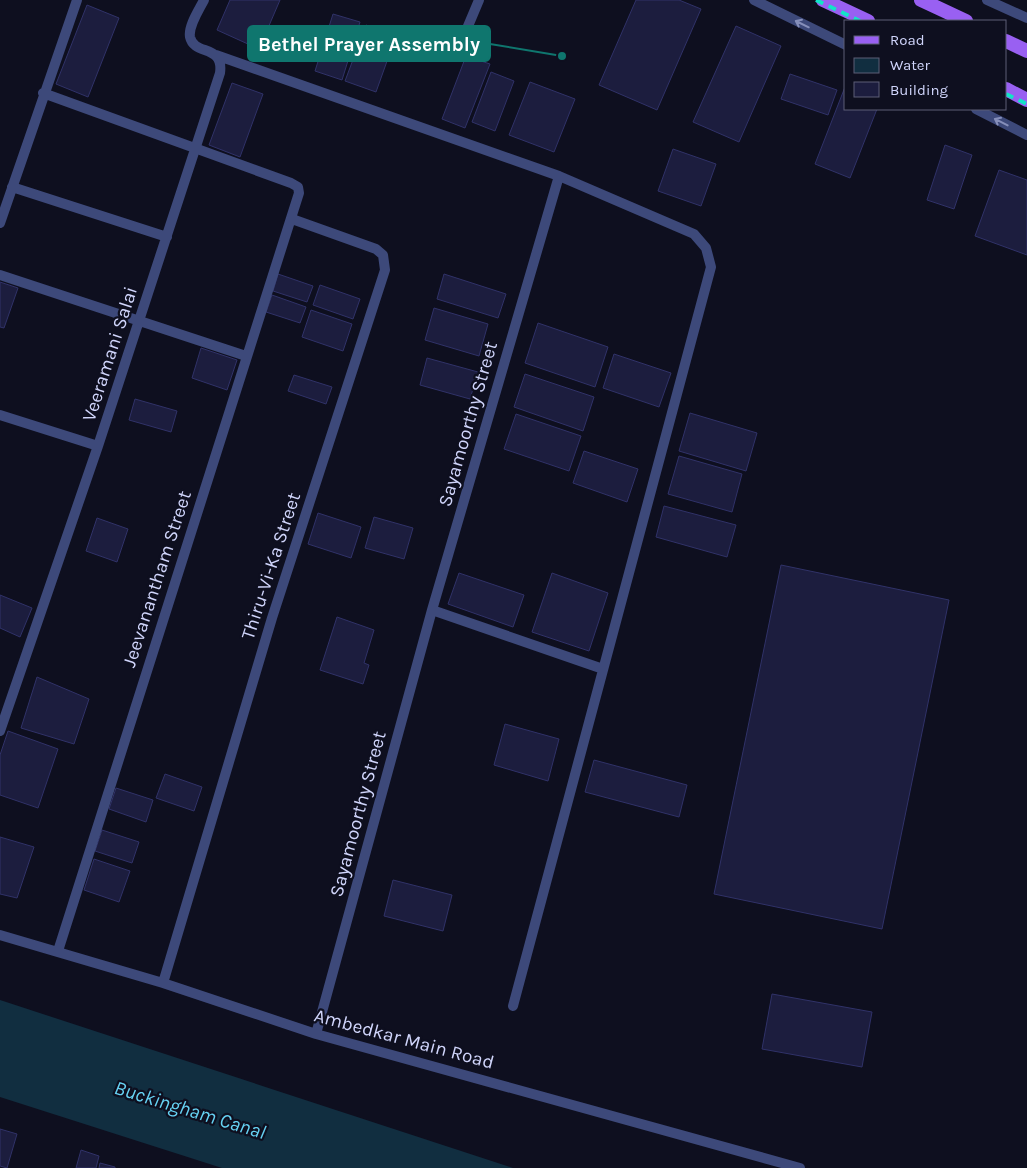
<svg xmlns="http://www.w3.org/2000/svg" width="1027" height="1168" font-family="Karla,sans-serif">
	<style>
		.water { fill: #112e40 }
		.building { fill: #1c1d3e; stroke: #303268 }
		.lines { fill: none; stroke-linecap: round; stroke-linejoin: round }
		.minor { stroke: #3d497a; stroke-width: 10 }
		.tertiary { stroke: #3d497a; stroke-width: 10 }
		.primary { stroke: #9960f2; stroke-width: 14 }
		.rail { stroke: #13e4c8; stroke-width: 4; stroke-dasharray: 8 6; stroke-linecap: butt }
		.oneway { stroke: #868fba }
		.labels { text-anchor: middle; dominant-baseline: central; stroke-width: 4.5; stroke-linejoin: round; paint-order: stroke }
		.street-label { font-size: 19px; fill: #d0d5fb; stroke: #0e0f1f }
		.water-label { font-size: 20px; font-style: italic; fill: #66d2f3; stroke: #0e0f1f }
		.leader { fill: none; stroke: #0f766e; stroke-width: 2 }
		.callout-dot { fill: #0f766e; stroke: #0e0f1f; stroke-width: 2 }
		.callout { fill: #0f766e; stroke: #0f766e; stroke-width: 2 }
		.callout-label { font-size: 20px; text-anchor: middle; font-weight: bold; fill: #fff }
	</style>
	<rect width="100%" height="100%" fill="#0e0f1f"/>
	<path class="water" d="M 0,1000 L 513,1168 L 222,1168 L 0,1097 Z"/>
	<path class="building" d="M 230,0 L 280,0 L 259,49 L 217,30 Z
		M 636,0 L 679,0 L 701,9 L 657,110 L 599,85 Z
		M 87,5 L 119,18 L 88,97 L 56,84 Z
		M 333,14 L 360,22 L 342,80 L 315,71 Z
		M 366,25 L 396,36 L 376,92 L 345,81 Z
		M 736,26 L 781,46 L 739,142 L 693,122 Z
		M 466,56 L 490,64 L 465,128 L 442,119 Z
		M 491,72 L 514,81 L 495,131 L 472,122 Z
		M 790,74 L 837,90 L 828,115 L 781,99 Z
		M 530,82 L 575,99 L 554,152 L 509,135 Z
		M 232,83 L 263,94 L 240,157 L 209,145 Z
		M 845,87 L 846,109 L 877,109 L 850,178 L 815,164 Z
		M 945,145 L 972,155 L 954,209 L 927,200 Z
		M 673,149 L 716,164 L 701,206 L 658,191 Z
		M 999,170 L 1027,180 L 1027,255 L 975,236 Z
		M 278,274 L 313,286 L 307,302 L 273,291 Z
		M 444,274 L 506,294 L 498,318 L 437,299 Z
		M 0,282 L 18,288 L 4,328 L 0,327 Z
		M 320,285 L 360,299 L 353,319 L 313,305 Z
		M 272,295 L 306,307 L 300,323 L 266,312 Z
		M 434,308 L 488,324 L 479,356 L 425,340 Z
		M 311,310 L 352,324 L 343,351 L 302,337 Z
		M 538,323 L 608,347 L 595,387 L 525,363 Z
		M 201,348 L 237,360 L 227,390 L 192,378 Z
		M 614,354 L 671,373 L 659,407 L 603,388 Z
		M 427,358 L 478,372 L 470,399 L 420,385 Z
		M 525,374 L 594,397 L 583,431 L 514,407 Z
		M 294,375 L 332,387 L 326,404 L 288,391 Z
		M 135,399 L 177,411 L 171,432 L 129,420 Z
		M 690,413 L 757,433 L 746,471 L 679,451 Z
		M 516,414 L 581,436 L 569,471 L 504,449 Z
		M 584,451 L 638,469 L 627,502 L 573,483 Z
		M 679,456 L 742,474 L 732,512 L 668,494 Z
		M 664,506 L 736,525 L 727,557 L 656,537 Z
		M 318,513 L 361,527 L 351,558 L 308,544 Z
		M 374,517 L 413,528 L 404,559 L 365,548 Z
		M 97,518 L 128,529 L 117,562 L 86,551 Z
		M 781,565 L 949,600 L 882,929 L 714,894 Z
		M 459,573 L 524,595 L 513,627 L 448,604 Z
		M 552,573 L 608,593 L 589,651 L 532,632 Z
		M 0,595 L 32,608 L 20,637 L 0,628 Z
		M 337,617 L 374,630 L 364,663 L 369,665 L 363,684 L 320,670 Z
		M 37,677 L 89,699 L 74,744 L 21,728 Z
		M 505,724 L 559,739 L 548,781 L 494,765 Z
		M 8,731 L 58,749 L 38,808 L 0,795 L 0,755 Z
		M 594,760 L 687,785 L 679,817 L 585,792 Z
		M 165,774 L 202,787 L 194,811 L 156,798 Z
		M 116,788 L 153,800 L 146,822 L 109,809 Z
		M 102,830 L 139,842 L 132,863 L 95,851 Z
		M 0,837 L 34,847 L 17,898 L 0,894 Z
		M 94,859 L 130,871 L 119,902 L 84,890 Z
		M 393,880 L 452,895 L 443,931 L 384,916 Z
		M 772,994 L 872,1012 L 862,1067 L 762,1049 Z
		M 0,1129 L 17,1134 L 7,1168 L 0,1166 Z
		M 81,1150 L 99,1156 L 96,1168 L 76,1168 Z
		M 100,1163 L 115,1167 L 115,1168 L 99,1168 Z"/>
	<g class="lines">
		<path class="minor" d="M 463,38 L 479,0
			M 216,55 L 559,176 L 432,610 L 316,1034
			M 43,93 L 291,183 L 298,187 L 299,193 L 58,951
			M 12,187 L 167,237
			M 0,223 L 77,0
			M 0,275 L 246,356
			M 0,415 L 98,446
			M 432,610 L 603,669
			M 0,731 L 98,446 L 220,73 C 224,44 194,56 190,37 C 188,26 199,10 204,0
			M 0,935 L 163,983 L 316,1034 L 800,1168
			M 163,983 L 272,618 L 385,270 L 383,255 L 376,249 L 292,219
			M 513,1006 L 711,267 L 706,248 L 694,234 L 559,176"/>
		<path class="tertiary" d="M 754,0 L 846,45
			M 987,0 L 1027,18
			M 976,109 L 1027,135"/>
		<path class="primary" d="M 823,0 L 868,21
			M 921,0 L 966,21
			M 1006,41 L 1027,51
			M 1006,89 L 1027,100"/>
		<path class="rail" d="M 816,0 L 860,21
			M 1006,94 L 1027,104"/>
	</g>
	<defs><path id="oneway-shaft" d="M-6 0H5M1.5-3L5.5 0L1.5 3" fill="none" stroke-width="1.6" stroke-linecap="round" stroke-linejoin="round" transform="scale(1.25)"/></defs>
	<g class="oneway">
		<use href="#oneway-shaft" transform="translate(802 24) rotate(-154)"/>
		<use href="#oneway-shaft" transform="translate(1001 122) rotate(-153)"/>
	</g>
	<g class="labels">
		<g class="street-label">
			<text transform="translate(110 354) rotate(-72)">Veeramani Salai</text>
			<text transform="translate(468 424) rotate(-74)">Sayamoorthy Street</text>
			<text transform="translate(271 566) rotate(-72)">Thiru-Vi-Ka Street</text>
			<text transform="translate(157 579) rotate(-72)">Jeevanantham Street</text>
			<text transform="translate(358 814) rotate(-75)">Sayamoorthy Street</text>
			<text transform="translate(404 1039) rotate(15)">Ambedkar Main Road</text>
		</g>
		<g class="water-label">
			<text transform="translate(190 1110) rotate(17)">Buckingham Canal</text>
		</g>
	</g>
	<path class="leader" d="M562 56L490 44"/>
	<circle class="callout-dot" cx="562" cy="56" r="5"/>
	<rect class="callout" x="248" y="26" width="242" height="35" rx="5"/>
	<g class="callout-label">
		<text x="369" y="51">Bethel Prayer Assembly</text>
	</g>
	<rect x="844" y="20" width="162" height="90" fill="#0e0f1f" stroke="#5c5e77"/>
	<rect x="854" y="36" width="25" height="8" fill="#9960f2" stroke="#5c5e77"/>
	<text x="890" y="45" font-size="15" fill="#d0d5fb">Road</text>
	<rect x="854" y="58" width="25" height="15" fill="#112e40" stroke="#5c5e77"/>
	<text x="890" y="70" font-size="15" fill="#d0d5fb">Water</text>
	<rect x="854" y="82" width="25" height="15" fill="#1c1d3e" stroke="#5c5e77"/>
	<text x="890" y="95" font-size="15" fill="#d0d5fb">Building</text>
</svg>
